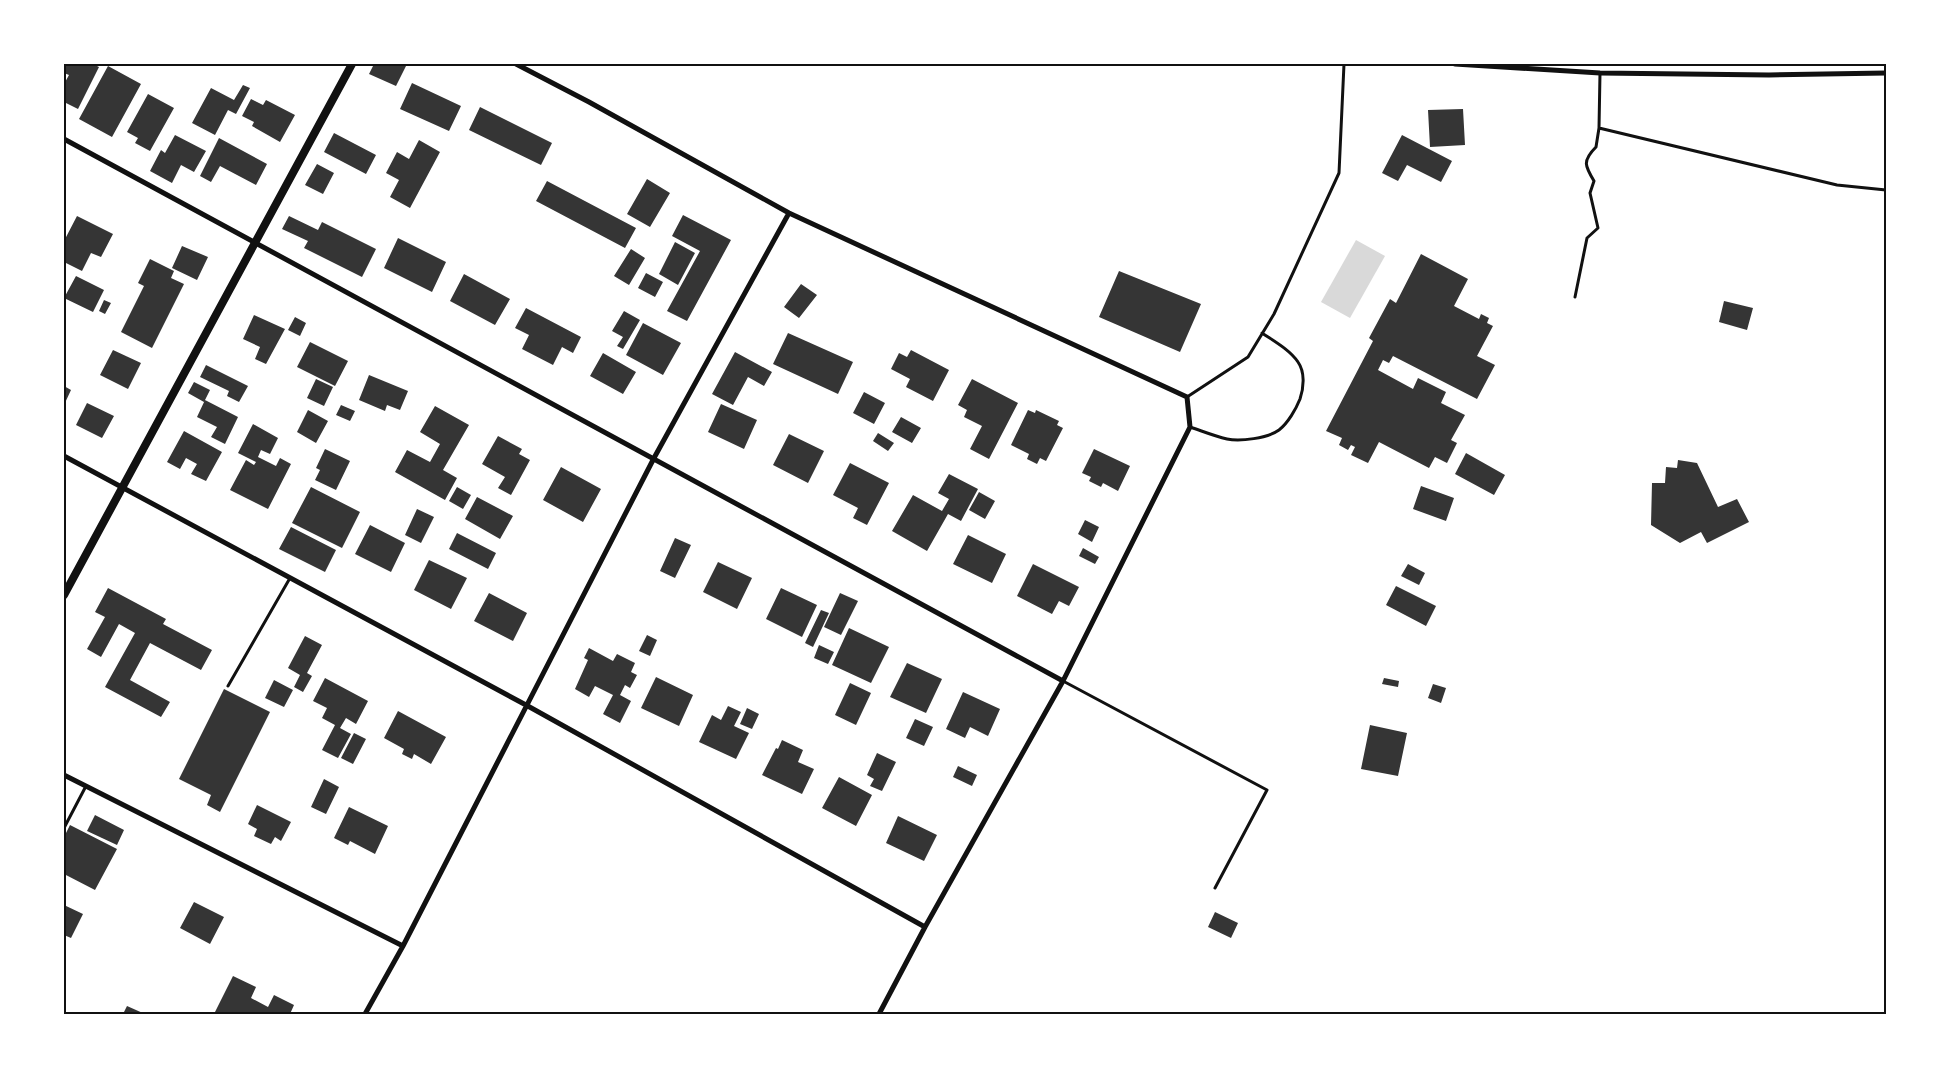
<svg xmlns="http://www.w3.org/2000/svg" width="1950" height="1078" font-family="Arial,sans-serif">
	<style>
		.water { fill: #d9d9d9 }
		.building { fill: #353535 }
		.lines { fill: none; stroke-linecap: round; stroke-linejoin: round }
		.service { stroke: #111; stroke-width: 3 }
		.minor { stroke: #111; stroke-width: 5 }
		.tertiary { stroke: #111; stroke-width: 8 }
		.neatline { fill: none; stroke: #111; stroke-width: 2 }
	</style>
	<rect width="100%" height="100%" fill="#fff"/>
	<path class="water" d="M 1356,240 L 1385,256 L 1350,318 L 1321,302 Z"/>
	<path class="building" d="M 64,64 L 93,64 L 99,67 L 78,109 L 64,102 L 64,84 L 69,75 L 64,73 Z
		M 374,64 L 407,64 L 396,86 L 369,74 Z
		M 108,66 L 141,84 L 112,137 L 79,119 Z
		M 412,83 L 461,106 L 449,131 L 400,109 Z
		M 243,85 L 250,88 L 236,114 L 228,110 L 215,135 L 192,123 L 211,88 L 234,100 Z
		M 148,94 L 174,108 L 150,151 L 135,143 L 138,138 L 127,132 Z
		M 251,99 L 263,105 L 266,100 L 295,115 L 280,142 L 252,126 L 254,122 L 242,116 Z
		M 480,107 L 552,143 L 541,165 L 469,130 Z
		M 1463,109 L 1465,145 L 1430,147 L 1428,110 Z
		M 334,133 L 376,155 L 366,174 L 324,152 Z
		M 175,135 L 206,151 L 194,172 L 181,165 L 172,183 L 150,171 L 161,150 L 165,153 Z
		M 1402,135 L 1452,161 L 1441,182 L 1407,165 L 1398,181 L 1382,173 Z
		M 219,138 L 267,164 L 256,185 L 220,166 L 211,182 L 200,176 Z
		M 419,140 L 440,152 L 410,208 L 390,197 L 399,180 L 386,173 L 397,152 L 409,159 Z
		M 317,164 L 334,173 L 323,194 L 305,185 Z
		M 647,179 L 670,193 L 650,227 L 627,214 Z
		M 547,181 L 636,228 L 625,248 L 536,201 Z
		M 683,215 L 731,240 L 687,321 L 667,311 L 700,251 L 672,236 Z
		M 77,216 L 113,234 L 101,257 L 91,253 L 82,271 L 64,262 L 64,241 Z
		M 289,216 L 318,230 L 322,222 L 376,249 L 362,277 L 304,248 L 308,241 L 282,229 Z
		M 398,238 L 446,262 L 432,292 L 384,268 Z
		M 675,242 L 695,253 L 678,285 L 659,274 Z
		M 182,246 L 208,257 L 197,280 L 172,268 Z
		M 631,249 L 645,258 L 629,285 L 614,276 Z
		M 1421,254 L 1468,279 L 1454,306 L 1479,319 L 1481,314 L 1489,318 L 1487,323 L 1493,326 L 1477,356 L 1495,365 L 1477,399 L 1393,356 L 1389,363 L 1383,360 L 1378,370 L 1413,389 L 1418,378 L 1446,392 L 1441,403 L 1465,415 L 1451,440 L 1457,443 L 1447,463 L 1435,457 L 1429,468 L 1379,442 L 1368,463 L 1351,455 L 1355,447 L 1351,445 L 1348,450 L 1339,445 L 1342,438 L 1326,431 L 1373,341 L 1369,338 L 1390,299 L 1396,303 Z
		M 150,259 L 174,271 L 171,278 L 184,284 L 152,348 L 121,332 L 144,286 L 138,283 Z
		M 1119,271 L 1201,304 L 1180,352 L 1099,317 Z
		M 646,273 L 663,282 L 655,297 L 638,288 Z
		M 464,274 L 510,299 L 495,325 L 450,301 Z
		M 76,276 L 104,290 L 93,312 L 64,298 Z
		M 801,284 L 817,295 L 799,318 L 784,307 Z
		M 104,300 L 111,303 L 105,314 L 99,311 Z
		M 1724,301 L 1753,308 L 1747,330 L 1719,322 Z
		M 526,308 L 581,337 L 573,353 L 562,347 L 553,365 L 522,349 L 529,335 L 515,328 Z
		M 624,311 L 640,320 L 623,349 L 617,346 L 623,337 L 612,331 Z
		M 254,315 L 285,329 L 266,364 L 255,359 L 260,347 L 243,339 Z
		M 295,317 L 306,323 L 300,336 L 288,330 Z
		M 643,323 L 681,343 L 663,375 L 626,355 Z
		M 788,333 L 853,362 L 838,394 L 773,364 Z
		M 310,342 L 348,361 L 335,386 L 297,367 Z
		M 113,350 L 141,363 L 128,389 L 100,375 Z
		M 911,350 L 949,370 L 933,401 L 906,387 L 910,379 L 891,369 L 899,353 L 907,357 Z
		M 735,352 L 772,372 L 764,386 L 748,377 L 733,405 L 712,394 Z
		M 603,353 L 636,372 L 623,394 L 590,376 Z
		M 206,365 L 248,386 L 239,402 L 227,396 L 229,391 L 200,377 Z
		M 369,375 L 408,391 L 400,410 L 387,405 L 385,411 L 359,400 Z
		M 316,379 L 333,387 L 324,406 L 307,398 Z
		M 972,379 L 1018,403 L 989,459 L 970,449 L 982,426 L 964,417 L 967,410 L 958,405 Z
		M 194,382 L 210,390 L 204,402 L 188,393 Z
		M 64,386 L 71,390 L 64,405 Z
		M 864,392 L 885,403 L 874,424 L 853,413 Z
		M 205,400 L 238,417 L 225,444 L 211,437 L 217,427 L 197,417 Z
		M 87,403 L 114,416 L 102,438 L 76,425 Z
		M 721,404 L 757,420 L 744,449 L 708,432 Z
		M 341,405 L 355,411 L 350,421 L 336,415 Z
		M 435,406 L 469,425 L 443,470 L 457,478 L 445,500 L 395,472 L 407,450 L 430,462 L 440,444 L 420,432 Z
		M 308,410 L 328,421 L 316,443 L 297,432 Z
		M 1028,410 L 1035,413 L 1036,410 L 1059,421 L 1057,425 L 1063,428 L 1046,461 L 1040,458 L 1037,464 L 1027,459 L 1029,454 L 1011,445 Z
		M 901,417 L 921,428 L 912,443 L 892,432 Z
		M 253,424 L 278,438 L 270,454 L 261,450 L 258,457 L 276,466 L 280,458 L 291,464 L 268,509 L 230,490 L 246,460 L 254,465 L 256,462 L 238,453 Z
		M 184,431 L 222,452 L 206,481 L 191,474 L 197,464 L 186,458 L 180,469 L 167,462 Z
		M 878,433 L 894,443 L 888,451 L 873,441 Z
		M 789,434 L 824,451 L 808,483 L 773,465 Z
		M 498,436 L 522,449 L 519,454 L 530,460 L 511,495 L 498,488 L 505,477 L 482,464 Z
		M 325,449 L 350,461 L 336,490 L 315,480 L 320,470 L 316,468 Z
		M 1094,449 L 1130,466 L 1118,491 L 1103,483 L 1101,487 L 1089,481 L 1091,477 L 1082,473 Z
		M 1466,453 L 1505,475 L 1494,495 L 1455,474 Z
		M 1678,460 L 1697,463 L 1718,507 L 1737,499 L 1749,522 L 1707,543 L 1701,532 L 1680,543 L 1651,525 L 1652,483 L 1665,483 L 1666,467 L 1677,468 Z
		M 850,463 L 889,483 L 867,525 L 853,518 L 858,508 L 833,495 Z
		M 561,467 L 601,489 L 583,522 L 543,500 Z
		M 949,474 L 978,489 L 961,521 L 948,514 L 927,551 L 892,531 L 913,495 L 942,511 L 949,499 L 938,493 Z
		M 1421,486 L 1454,498 L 1446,521 L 1413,509 Z
		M 311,487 L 360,512 L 342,548 L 292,523 Z
		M 457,487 L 471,495 L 463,509 L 449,501 Z
		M 979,492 L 995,501 L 985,519 L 969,510 Z
		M 477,497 L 513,516 L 500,539 L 465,519 Z
		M 417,509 L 434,517 L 421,543 L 405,535 Z
		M 1085,520 L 1099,527 L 1092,542 L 1078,534 Z
		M 370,525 L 405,543 L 391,572 L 355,554 Z
		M 291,527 L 336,550 L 325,572 L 279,549 Z
		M 457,533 L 496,553 L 488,569 L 449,549 Z
		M 968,535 L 1006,554 L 992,583 L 953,564 Z
		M 675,538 L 691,545 L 675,578 L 660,571 Z
		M 1083,548 L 1099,557 L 1095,564 L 1079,556 Z
		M 429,560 L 467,578 L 451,609 L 414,590 Z
		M 718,562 L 752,578 L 737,609 L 703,592 Z
		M 1033,564 L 1079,587 L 1069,606 L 1059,601 L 1052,614 L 1017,596 Z
		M 1408,564 L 1425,573 L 1419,585 L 1401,576 Z
		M 1396,586 L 1436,606 L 1426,626 L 1386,605 Z
		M 108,588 L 166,619 L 163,624 L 212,650 L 201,670 L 150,643 L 130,680 L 170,702 L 161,717 L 105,687 L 135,633 L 119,624 L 101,657 L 87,649 L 105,617 L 95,612 Z
		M 781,588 L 817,605 L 802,637 L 766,619 Z
		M 489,593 L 527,613 L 513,641 L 474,621 Z
		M 840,593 L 858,601 L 841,635 L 824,627 Z
		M 821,610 L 829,613 L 813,647 L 805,643 Z
		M 849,628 L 889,647 L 871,683 L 832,665 Z
		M 647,635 L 657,640 L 650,656 L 639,651 Z
		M 305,636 L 322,645 L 307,673 L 312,676 L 303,692 L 294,687 L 300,675 L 288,668 Z
		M 819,645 L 834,652 L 828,664 L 814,658 Z
		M 589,648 L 613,661 L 617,654 L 635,663 L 631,672 L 637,675 L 630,688 L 625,685 L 620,695 L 631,701 L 620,723 L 603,714 L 613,695 L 595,686 L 589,697 L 575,689 L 588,660 L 584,658 Z
		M 907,663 L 942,679 L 926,713 L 890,697 Z
		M 656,677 L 693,695 L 679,726 L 641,708 Z
		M 325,678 L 368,701 L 356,724 L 346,718 L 340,728 L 351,734 L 338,758 L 322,750 L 335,725 L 322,718 L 327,708 L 313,701 Z
		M 1384,678 L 1399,681 L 1398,687 L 1382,684 Z
		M 274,680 L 293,690 L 284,707 L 265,698 Z
		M 850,683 L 871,693 L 856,725 L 835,715 Z
		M 1433,684 L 1446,688 L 1441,703 L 1428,698 Z
		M 224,689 L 270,712 L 220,812 L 207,805 L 211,795 L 179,779 Z
		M 963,692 L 1000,709 L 988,736 L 970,727 L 965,738 L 946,729 Z
		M 728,706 L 741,712 L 734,726 L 749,733 L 736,759 L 699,742 L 712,715 L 721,720 Z
		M 747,708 L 759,714 L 752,729 L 740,724 Z
		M 398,711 L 446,737 L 431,764 L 414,754 L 412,759 L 402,754 L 404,749 L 384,738 Z
		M 915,719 L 933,727 L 924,746 L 906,738 Z
		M 1370,725 L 1407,733 L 1398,776 L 1361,769 Z
		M 354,733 L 366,739 L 353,764 L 341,758 Z
		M 782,740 L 803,750 L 798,762 L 814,769 L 802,794 L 762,775 L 776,748 L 778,749 Z
		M 877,753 L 896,762 L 882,791 L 870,786 L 874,779 L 867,775 Z
		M 958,766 L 977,775 L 972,786 L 953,777 Z
		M 839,777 L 872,795 L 856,826 L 822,808 Z
		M 324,779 L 339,787 L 326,814 L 311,807 Z
		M 257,805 L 291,822 L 281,841 L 275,837 L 271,844 L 254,836 L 257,829 L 248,824 Z
		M 349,807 L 388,826 L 375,854 L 350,841 L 348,845 L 334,838 Z
		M 95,815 L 124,830 L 117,845 L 87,831 Z
		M 898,816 L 937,835 L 924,861 L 886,843 Z
		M 70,825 L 117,849 L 95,890 L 64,874 L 64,837 Z
		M 194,902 L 224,917 L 210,944 L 180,928 Z
		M 64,905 L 83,914 L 71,938 L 64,935 Z
		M 1215,912 L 1238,923 L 1231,938 L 1208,927 Z
		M 233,976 L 256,987 L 251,998 L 268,1007 L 274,995 L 294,1005 L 290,1014 L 214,1014 Z
		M 127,1006 L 145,1014 L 123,1014 Z"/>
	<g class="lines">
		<path class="service" d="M 1599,128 L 1837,185 L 1886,190
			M 1575,297 L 1587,238 L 1598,228 L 1590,193 L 1594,181 C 1585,166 1582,161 1596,147 L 1599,128 L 1600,73
			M 1187,397 L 1248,357 L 1274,314 L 1339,173 L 1344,64
			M 1190,427 C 1202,431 1214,436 1227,439 C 1240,442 1268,438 1279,430 C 1288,423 1296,409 1300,399 C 1304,387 1305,372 1298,362 C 1290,350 1274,341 1262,333
			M 1063,681 L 1267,790 L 1215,888
			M 228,686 L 290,578
			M 64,828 L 86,786"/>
		<path class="minor" d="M 516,64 L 589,102 L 789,213 L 1187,397 L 1190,427 L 1063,681 L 925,927 L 879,1014
			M 1455,64 L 1600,73 L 1769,75 L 1886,73
			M 64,139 L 1063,681
			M 64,456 L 526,705 L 925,927
			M 64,775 L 403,946
			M 365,1014 L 403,946 L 654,458 L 789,213"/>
		<path class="tertiary" d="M 64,595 L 352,64"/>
	</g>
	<rect width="1950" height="1078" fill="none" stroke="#ffffff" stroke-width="130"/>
	<rect x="65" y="65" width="1820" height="948" class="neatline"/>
</svg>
